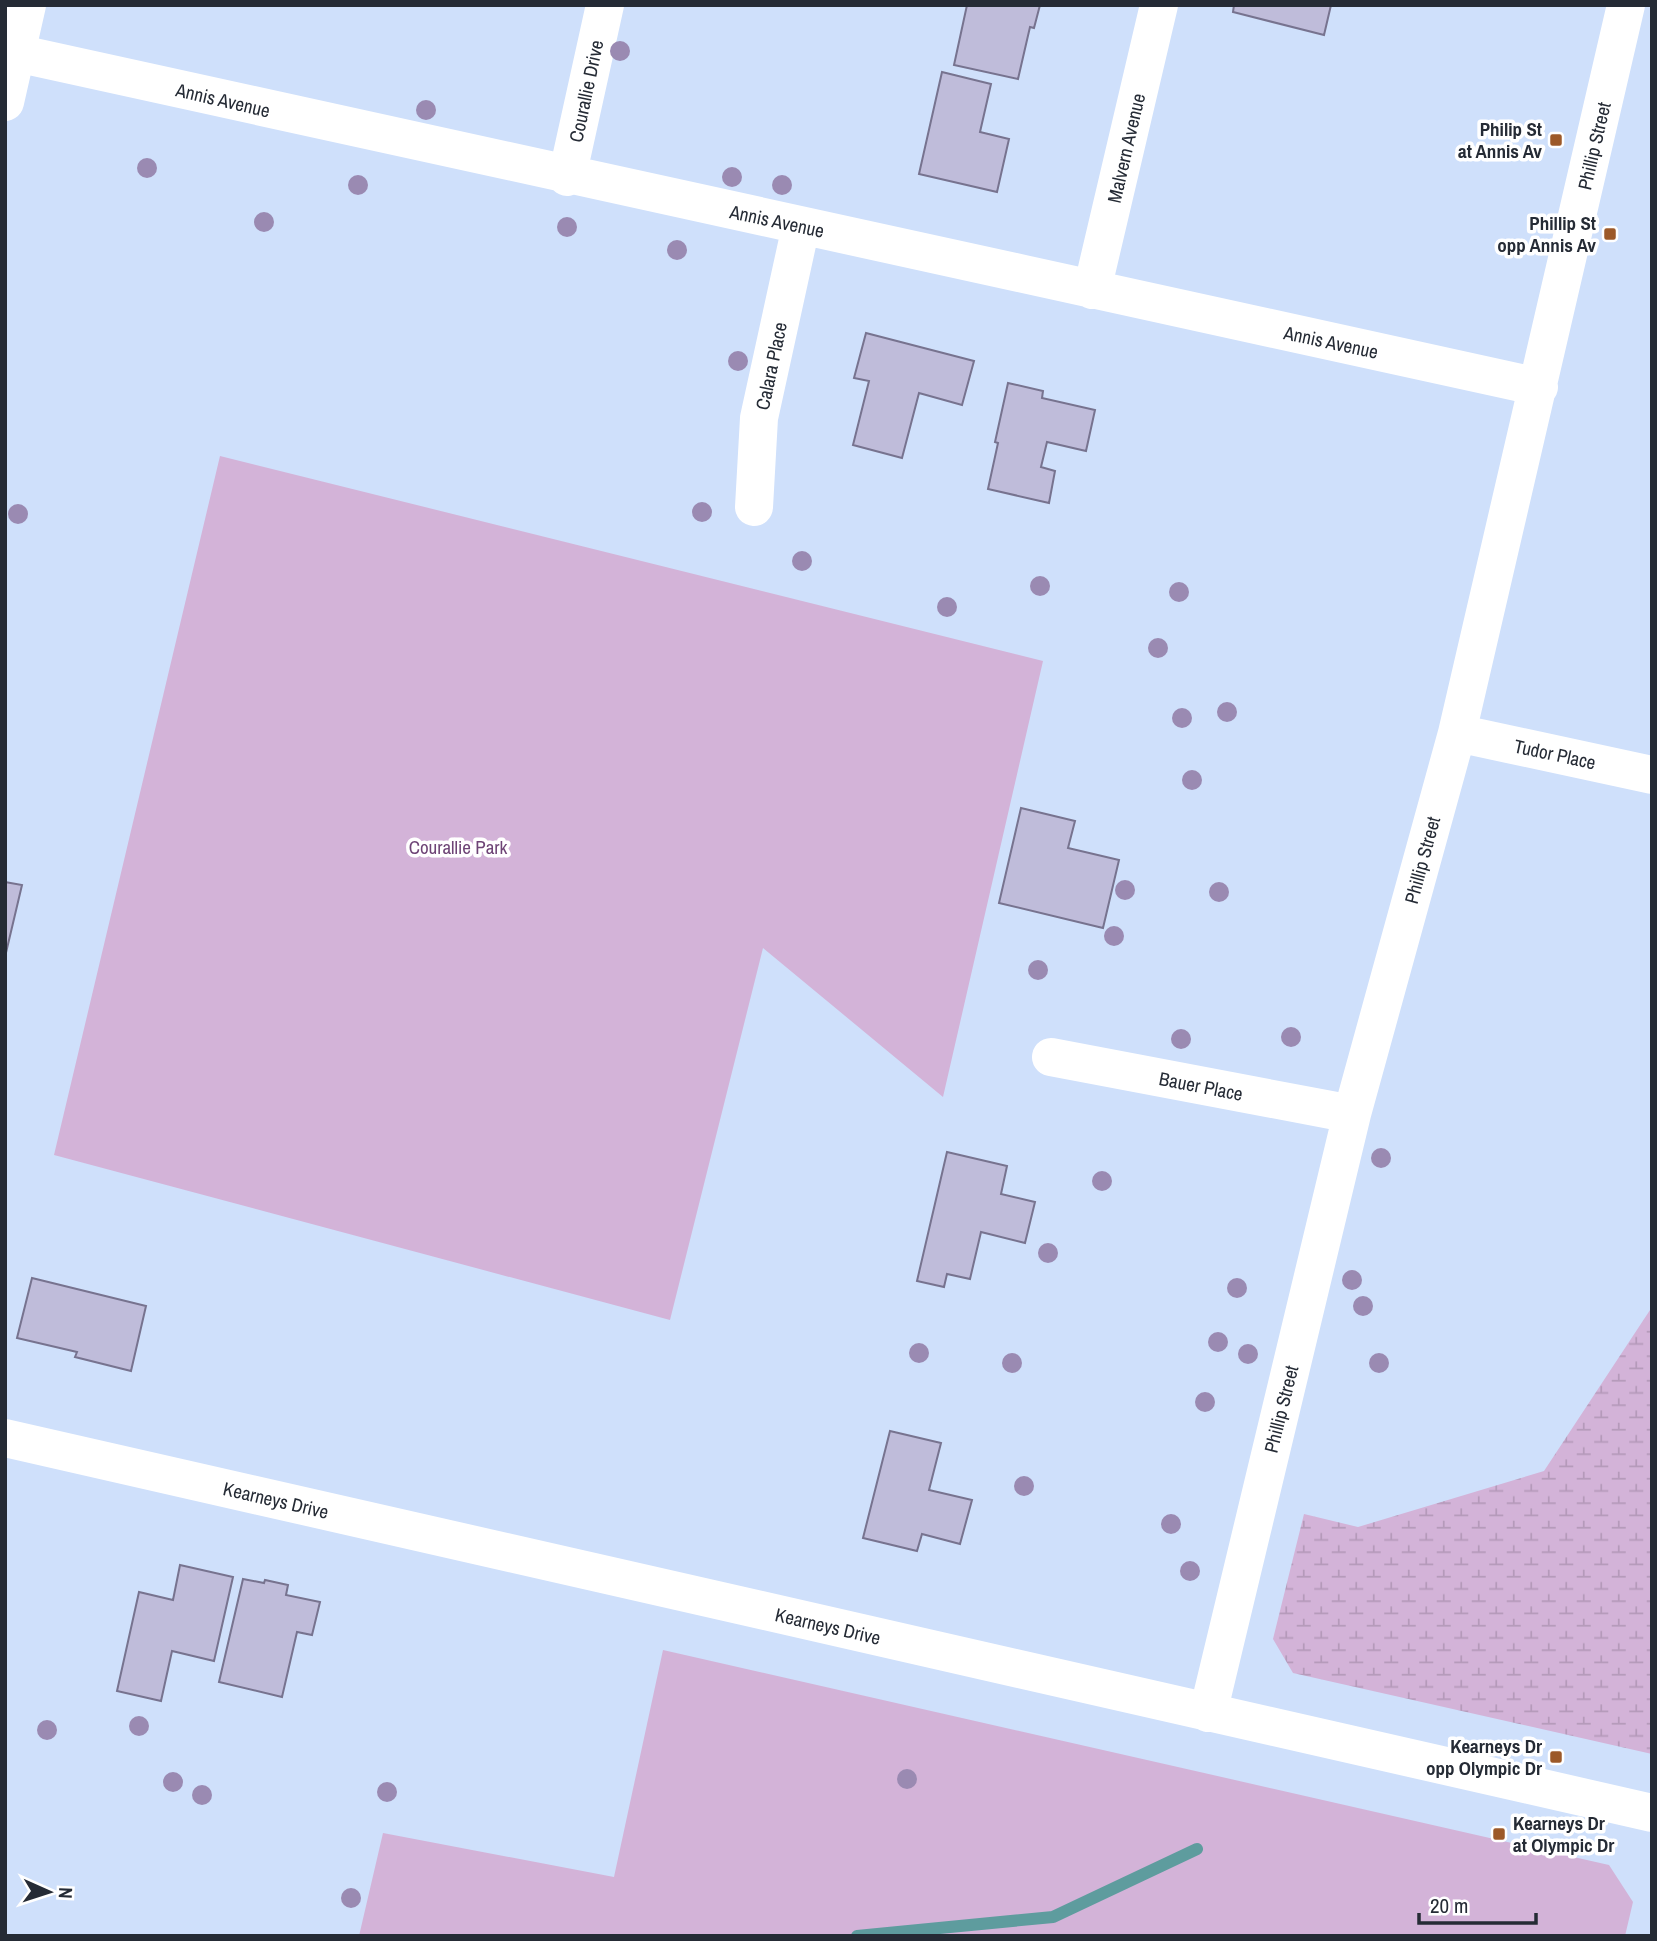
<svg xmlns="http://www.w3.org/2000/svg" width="1657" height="1941" font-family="'Archivo Narrow',sans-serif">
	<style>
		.wetland { fill: url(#wetland-marsh) }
		.green { fill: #d3b3d8 }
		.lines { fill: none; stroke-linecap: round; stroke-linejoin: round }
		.stream { stroke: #5e9c9e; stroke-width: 12 }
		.building { fill: #bfbcda; stroke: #77738f; stroke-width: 2 }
		.street { stroke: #fff; stroke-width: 38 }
		.secondary { stroke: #fff; stroke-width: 38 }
		.tree { fill: #9a8ab2 }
		.poi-dot { fill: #9c5929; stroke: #fff; stroke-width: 2.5 }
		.labels { text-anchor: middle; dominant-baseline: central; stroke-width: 7; stroke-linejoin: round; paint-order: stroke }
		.street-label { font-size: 19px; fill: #252b35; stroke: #fff }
		.poi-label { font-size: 19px; font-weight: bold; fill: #252b35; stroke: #fff; text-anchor: end }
		.park-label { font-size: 19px; fill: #6e4476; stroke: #fff }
	</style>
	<defs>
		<pattern id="wetland-marsh" width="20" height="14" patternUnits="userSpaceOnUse" patternTransform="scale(1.75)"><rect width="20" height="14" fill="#d3b3d8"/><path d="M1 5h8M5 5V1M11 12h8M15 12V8" fill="none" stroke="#b59aba"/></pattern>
	</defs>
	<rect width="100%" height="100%" fill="#cfe0fb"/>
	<path class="wetland" d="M 1652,1307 L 1652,1754 L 1293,1673 L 1273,1639 L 1304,1514 L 1358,1527 L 1544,1471 Z"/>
	<path class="green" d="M 220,456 L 1043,661 L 943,1097 L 763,948 L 670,1320 L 54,1155 Z
		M 663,1650 L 1609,1865 L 1633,1902 L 1625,1936 L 359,1936 L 383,1833 L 614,1877 Z"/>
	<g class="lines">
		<path class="stream" d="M 857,1936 L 1053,1917 L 1197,1849"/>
	</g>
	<path class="building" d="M 967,5 L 1040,5 L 1034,28 L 1030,27 L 1018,79 L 954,65 Z
		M 1234,5 L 1331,5 L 1324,35 L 1233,12 Z
		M 942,72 L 991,84 L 980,132 L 1009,139 L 997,192 L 919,174 Z
		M 866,333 L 974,361 L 962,405 L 919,393 L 902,458 L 853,445 L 869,381 L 854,378 Z
		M 1008,383 L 1043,391 L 1042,398 L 1095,410 L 1086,451 L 1047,442 L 1041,467 L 1055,471 L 1049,503 L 988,489 L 998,443 L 995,442 Z
		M 1021,808 L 1075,821 L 1068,848 L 1119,860 L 1103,928 L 999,903 Z
		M 5,882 L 22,885 L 5,957 Z
		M 947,1152 L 1007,1166 L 1001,1194 L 1035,1202 L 1025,1243 L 981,1232 L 970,1279 L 947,1274 L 944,1287 L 917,1281 Z
		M 32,1278 L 146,1306 L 131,1371 L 75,1357 L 77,1352 L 17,1338 Z
		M 890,1431 L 941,1443 L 929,1490 L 972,1500 L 960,1544 L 922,1534 L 917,1551 L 863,1538 Z
		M 180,1565 L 233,1577 L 214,1661 L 172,1651 L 161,1701 L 117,1691 L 139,1592 L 173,1600 Z
		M 243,1579 L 264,1583 L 265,1580 L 288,1585 L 286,1595 L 320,1602 L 312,1635 L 297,1632 L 282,1697 L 219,1682 Z"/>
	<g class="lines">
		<path class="street" d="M 16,53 C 523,167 1031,277 1539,387
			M 567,177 L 605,5
			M 1092,290 L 1159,5
			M 754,507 L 759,418 L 801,226
			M 1457,733 L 1652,775
			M 1051,1057 L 1352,1114
			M 1208,1713 L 1352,1114 L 1457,733 L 1626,5"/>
		<path class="secondary" d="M 5,102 L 27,5
			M 5,1438 L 1652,1813"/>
	</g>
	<g class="tree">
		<circle cx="620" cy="51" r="10"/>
		<circle cx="426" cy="110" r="10"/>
		<circle cx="147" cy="168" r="10"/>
		<circle cx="732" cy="177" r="10"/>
		<circle cx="358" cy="185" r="10"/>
		<circle cx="782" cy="185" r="10"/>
		<circle cx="264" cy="222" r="10"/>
		<circle cx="567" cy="227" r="10"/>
		<circle cx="677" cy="250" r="10"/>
		<circle cx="738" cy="361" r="10"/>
		<circle cx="702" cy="512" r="10"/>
		<circle cx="18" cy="514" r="10"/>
		<circle cx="802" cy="561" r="10"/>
		<circle cx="1040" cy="586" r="10"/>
		<circle cx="1179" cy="592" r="10"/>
		<circle cx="947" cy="607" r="10"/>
		<circle cx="1158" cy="648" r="10"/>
		<circle cx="1227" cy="712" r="10"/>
		<circle cx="1182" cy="718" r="10"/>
		<circle cx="1192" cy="780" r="10"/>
		<circle cx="1125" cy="890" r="10"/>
		<circle cx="1219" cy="892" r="10"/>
		<circle cx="1114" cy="936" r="10"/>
		<circle cx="1038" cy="970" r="10"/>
		<circle cx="1291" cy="1037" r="10"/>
		<circle cx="1181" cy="1039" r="10"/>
		<circle cx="1381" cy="1158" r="10"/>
		<circle cx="1102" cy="1181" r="10"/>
		<circle cx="1048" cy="1253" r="10"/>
		<circle cx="1352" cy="1280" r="10"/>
		<circle cx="1237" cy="1288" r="10"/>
		<circle cx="1363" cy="1306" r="10"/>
		<circle cx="1218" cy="1342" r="10"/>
		<circle cx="919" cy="1353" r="10"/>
		<circle cx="1248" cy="1354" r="10"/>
		<circle cx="1012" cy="1363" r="10"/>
		<circle cx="1379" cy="1363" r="10"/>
		<circle cx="1205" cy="1402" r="10"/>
		<circle cx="1024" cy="1486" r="10"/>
		<circle cx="1171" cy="1524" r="10"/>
		<circle cx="1190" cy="1571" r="10"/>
		<circle cx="139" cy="1726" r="10"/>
		<circle cx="47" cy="1730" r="10"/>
		<circle cx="907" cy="1779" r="10"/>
		<circle cx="173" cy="1782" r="10"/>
		<circle cx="387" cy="1792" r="10"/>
		<circle cx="202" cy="1795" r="10"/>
		<circle cx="351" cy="1898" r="10"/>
	</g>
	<g class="poi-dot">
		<rect x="1549" y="133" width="14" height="14" rx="3.5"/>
		<rect x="1603" y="227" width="14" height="14" rx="3.5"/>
		<rect x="1549" y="1750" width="14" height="14" rx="3.5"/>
		<rect x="1492" y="1827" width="14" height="14" rx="3.5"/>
	</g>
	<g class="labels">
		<g class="street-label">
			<text transform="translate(586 91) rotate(-78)">Courallie Drive</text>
			<text transform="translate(223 100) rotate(13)">Annis Avenue</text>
			<text transform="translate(1594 146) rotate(-77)">Phillip Street</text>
			<text transform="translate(1126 148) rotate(-77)">Malvern Avenue</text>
			<text transform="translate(777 221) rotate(12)">Annis Avenue</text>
			<text transform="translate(1331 342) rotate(12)">Annis Avenue</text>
			<text transform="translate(771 366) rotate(-78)">Calara Place</text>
			<text transform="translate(1555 754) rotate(12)">Tudor Place</text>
			<text transform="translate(1422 860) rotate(-75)">Phillip Street</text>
			<text transform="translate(1201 1086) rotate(11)">Bauer Place</text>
			<text transform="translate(1281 1409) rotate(-76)">Phillip Street</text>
			<text transform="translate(276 1500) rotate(13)">Kearneys Drive</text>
			<text transform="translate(828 1626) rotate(13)">Kearneys Drive</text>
		</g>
		<g class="poi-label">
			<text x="1542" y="129">Philip St<tspan x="1542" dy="22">at Annis Av</tspan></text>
			<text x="1596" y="223">Phillip St<tspan x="1596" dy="22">opp Annis Av</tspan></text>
			<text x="1542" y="1746">Kearneys Dr<tspan x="1542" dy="22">opp Olympic Dr</tspan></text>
			<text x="1513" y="1823" text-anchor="start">Kearneys Dr<tspan x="1513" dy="22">at Olympic Dr</tspan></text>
		</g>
		<g class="park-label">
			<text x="458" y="847">Courallie Park</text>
		</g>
	</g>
	<rect width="1657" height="1941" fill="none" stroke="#252b35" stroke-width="14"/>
	<g transform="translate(49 1892) rotate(93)" stroke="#ffffff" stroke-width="5" paint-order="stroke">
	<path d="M0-5L12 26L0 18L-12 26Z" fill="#252b35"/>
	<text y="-10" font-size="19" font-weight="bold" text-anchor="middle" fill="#252b35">N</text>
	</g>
	<path d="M1419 1913v10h117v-10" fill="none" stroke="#252b35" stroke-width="3.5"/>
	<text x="1430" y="1913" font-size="21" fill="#252b35" stroke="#ffffff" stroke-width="5" paint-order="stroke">20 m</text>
</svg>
